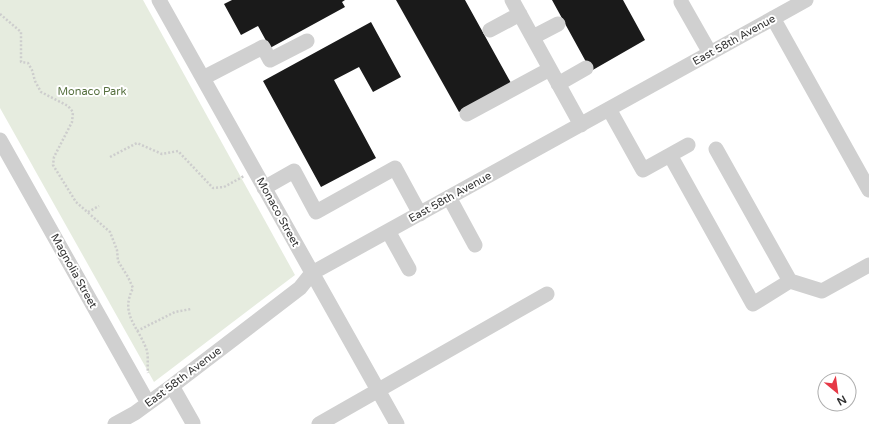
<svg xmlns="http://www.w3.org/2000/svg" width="869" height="424" font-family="'Varela Round',sans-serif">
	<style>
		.green { fill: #e6ecdf }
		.building { fill: #1a1a1a }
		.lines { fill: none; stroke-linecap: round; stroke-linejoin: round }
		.path { stroke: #cdcdcd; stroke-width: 2.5; stroke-dasharray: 2 2; stroke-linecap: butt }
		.minor { stroke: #d0d0d0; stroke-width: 15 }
		.labels { text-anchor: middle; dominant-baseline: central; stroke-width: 4; stroke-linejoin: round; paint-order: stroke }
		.street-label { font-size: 11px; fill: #333; stroke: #fff }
		.park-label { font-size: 11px; fill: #56703f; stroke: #fff }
	</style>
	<rect width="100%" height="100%" fill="#fff"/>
	<path class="green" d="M 0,0 L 143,0 L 295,275 L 154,382 L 0,108 Z"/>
	<path class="building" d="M 232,0 L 345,0 L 342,2 L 345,7 L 270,48 L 258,26 L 241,35 L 224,4 Z
		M 396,0 L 465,0 L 511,83 L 459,112 Z
		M 552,0 L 623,0 L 645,40 L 591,71 Z
		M 371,22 L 401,77 L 373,92 L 359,67 L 334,80 L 376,158 L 321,187 L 263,81 Z"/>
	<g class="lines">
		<path class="path" d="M 0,14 L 21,32 L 21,62 L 28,63 L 32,70 L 35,81 L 41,92 L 68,106 L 73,112 L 72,122 L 54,157 L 53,165 L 76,202 L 110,232 L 117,250 L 118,261 L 128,277 L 133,288 C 120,314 137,325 146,348 C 149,355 147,365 148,373
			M 110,157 L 137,143 L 162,154 L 178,151 L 213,188 L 224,187 L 244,176
			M 88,212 L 99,206
			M 137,331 L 175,312 L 191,309"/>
		<path class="minor" d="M 159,0 L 397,424
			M 512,0 L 581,125
			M 681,2 L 710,53
			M 773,18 L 869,190
			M 490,30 L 520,14
			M 533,37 L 558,24
			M 203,78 L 263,47 L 270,60 L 307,41
			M 558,84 L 586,68
			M 609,109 L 643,170 L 688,145
			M 467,114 L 550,69
			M 0,140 L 148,403
			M 716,149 L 790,281 L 822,291 L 869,265
			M 670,155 L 753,304 L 790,281
			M 264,188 L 294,171 L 316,212 L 395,168 L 420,214
			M 449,197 L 475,245
			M 388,231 L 409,269
			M 172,386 L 193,423
			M 115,424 L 135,413 L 172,386 L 300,288 L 312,273 L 806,0
			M 319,424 L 547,294"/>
	</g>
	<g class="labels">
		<g class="street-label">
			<text transform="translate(734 40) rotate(-29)">East 58th Avenue</text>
			<text transform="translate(450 197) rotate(-29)">East 58th Avenue</text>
			<text transform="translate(278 212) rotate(61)">Monaco Street</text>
			<text transform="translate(74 271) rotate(61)">Magnolia Street</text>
			<text transform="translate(183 377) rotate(-37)">East 58th Avenue</text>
		</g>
		<g class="park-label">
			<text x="92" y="91">Monaco Park</text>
		</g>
	</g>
	<g transform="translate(837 392) rotate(151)"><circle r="19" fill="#ffffff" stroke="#adadad"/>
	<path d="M0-3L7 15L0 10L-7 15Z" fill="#e63946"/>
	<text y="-6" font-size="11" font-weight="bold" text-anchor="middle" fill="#333333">N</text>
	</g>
</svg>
